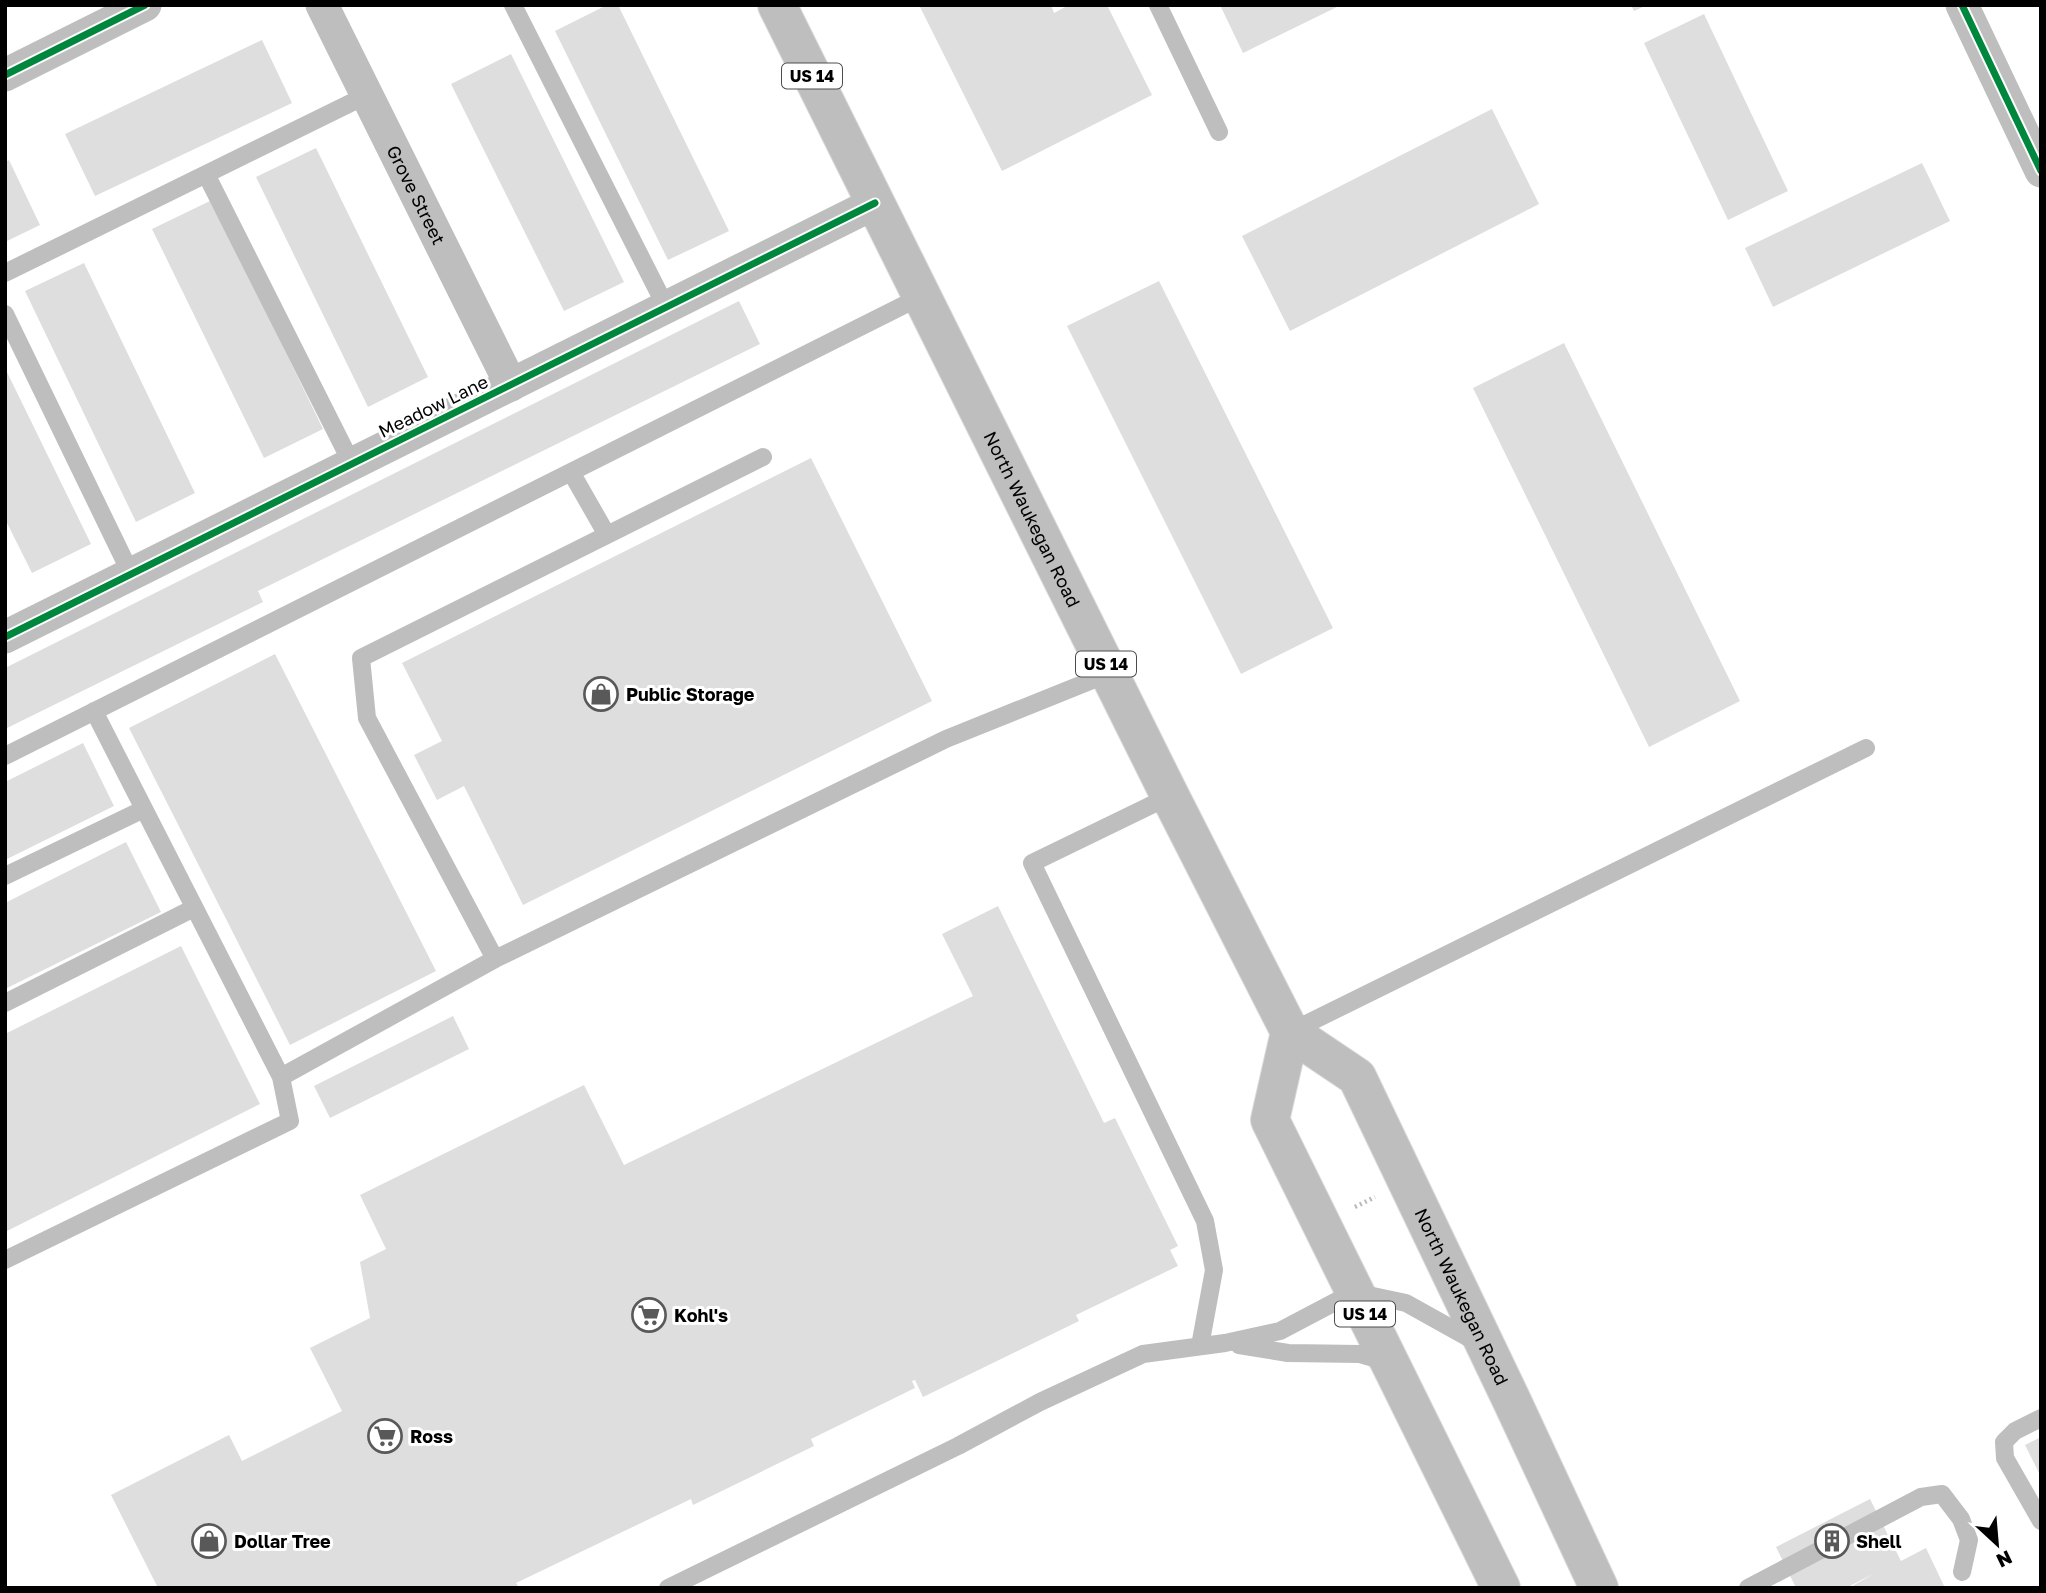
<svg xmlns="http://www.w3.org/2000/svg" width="2046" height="1593" font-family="'Golos Text',sans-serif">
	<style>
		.building { fill: #dedede }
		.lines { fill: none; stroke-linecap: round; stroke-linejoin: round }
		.primary-casing { stroke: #dbdbdb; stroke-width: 40 }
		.path { stroke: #b9b9b9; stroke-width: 4.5; stroke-dasharray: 2 3.5; stroke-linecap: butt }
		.service { stroke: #bebebe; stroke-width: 18 }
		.minor { stroke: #bebebe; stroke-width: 33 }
		.primary { stroke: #bebebe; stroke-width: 38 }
		.cycleway-casing { stroke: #fff; stroke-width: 11 }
		.cycleway { stroke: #00873e; stroke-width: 7 }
		.labels { text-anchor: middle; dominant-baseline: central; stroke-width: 6; stroke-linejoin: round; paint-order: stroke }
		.shield { fill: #fff; stroke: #4c4c4c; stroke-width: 2 }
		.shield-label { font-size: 16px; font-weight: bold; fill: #000 }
		.street-label { font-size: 18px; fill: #000; stroke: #fff }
		.poi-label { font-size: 18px; font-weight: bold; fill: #000; stroke: #fff; text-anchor: start }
	</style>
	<rect width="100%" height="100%" fill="#fff"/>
	<path class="building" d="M 607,5 L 618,5 L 729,231 L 668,260 L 555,31 Z
		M 919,5 L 1051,5 L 1054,13 L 1069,5 L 1107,5 L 1152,95 L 1002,171 Z
		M 1220,5 L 1341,5 L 1243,53 Z
		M 1631,5 L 1647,5 L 1634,11 Z
		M 1704,14 L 1788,191 L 1728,220 L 1644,43 Z
		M 262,40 L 292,103 L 95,196 L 65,134 Z
		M 511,54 L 624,282 L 564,311 L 451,84 Z
		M 1492,109 L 1539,204 L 1290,331 L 1242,236 Z
		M 316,148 L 428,377 L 368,407 L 256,177 Z
		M 9,160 L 40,225 L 5,242 L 5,162 Z
		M 1922,163 L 1950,221 L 1773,307 L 1745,248 Z
		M 212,200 L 323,429 L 264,458 L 152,229 Z
		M 84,263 L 195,493 L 136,522 L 25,291 Z
		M 1159,281 L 1333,628 L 1241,674 L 1067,326 Z
		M 739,301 L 760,344 L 258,591 L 263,602 L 5,729 L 5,668 Z
		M 1564,343 L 1740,701 L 1649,747 L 1473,388 Z
		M 5,368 L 91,544 L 32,573 L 5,519 Z
		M 811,458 L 932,701 L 523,905 L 464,786 L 437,800 L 414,755 L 442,741 L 402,663 Z
		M 275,654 L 436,971 L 290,1045 L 129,728 Z
		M 83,743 L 114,806 L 5,860 L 5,782 Z
		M 126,842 L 161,912 L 5,989 L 5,903 Z
		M 998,906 L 1104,1123 L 1115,1118 L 1178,1246 L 1170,1250 L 1178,1266 L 1076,1315 L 1079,1321 L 923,1397 L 915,1380 L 912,1381 L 915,1388 L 811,1439 L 814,1446 L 693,1505 L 691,1499 L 516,1583 L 519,1588 L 158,1588 L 111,1495 L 229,1435 L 242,1461 L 342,1411 L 310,1348 L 370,1318 L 360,1262 L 386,1249 L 360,1195 L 584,1085 L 624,1165 L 973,996 L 942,934 Z
		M 181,946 L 260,1104 L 5,1232 L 5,1034 Z
		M 453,1016 L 469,1049 L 330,1118 L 314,1086 Z
		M 2041,1437 L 2041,1477 L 2025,1445 Z
		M 1870,1499 L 1901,1561 L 1926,1548 L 1945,1588 L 1849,1588 L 1875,1573 L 1846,1588 L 1796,1588 L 1776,1547 Z"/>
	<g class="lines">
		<g class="primary-casing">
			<g id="primary">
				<path id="s2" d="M 777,5 L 1170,796 L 1290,1032 L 1357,1077 L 1511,1399 L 1599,1588"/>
				<path d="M 1290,1032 L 1270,1120 L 1501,1588"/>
			</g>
		</g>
		<path class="path" d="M 1355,1207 L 1375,1197"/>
		<path class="service" d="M 513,5 L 666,307
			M 1158,5 L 1219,132
			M 206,174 L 352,464
			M 5,273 L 367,95
			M 5,314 L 131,574
			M 763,457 L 361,658 L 367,718 L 495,959 L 946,739 L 1110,673
			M 571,472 L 607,535
			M 5,756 L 922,296
			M 1170,796 L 1032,863 L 1205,1221 L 1214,1270 L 1200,1346
			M 5,876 L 144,809
			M 5,1003 L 194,908
			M 1290,1032 L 1866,748
			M 281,1077 L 495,959
			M 5,1260 L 290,1121 L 281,1077 L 94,711
			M 1239,1345 L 1288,1353 L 1360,1354 L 1388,1362
			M 2041,1418 L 2015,1431 L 2004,1442 L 2005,1458 L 2041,1521
			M 668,1588 L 958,1446 L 1040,1402 L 1143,1354 L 1225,1343 L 1280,1331 L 1354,1292 L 1406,1303 L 1476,1342
			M 1748,1588 L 1921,1497 L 1942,1494 L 1961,1519 L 1969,1540 L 1962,1572"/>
		<g class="minor">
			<path id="s1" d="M 322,5 L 511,385"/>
			<path d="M 1962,5 L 2041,171"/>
			<path d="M 5,75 L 145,5"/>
			<path d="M 5,637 L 875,203"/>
		</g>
		<use href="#primary" class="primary"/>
		<g class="cycleway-casing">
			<path id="cycleway" d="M 1962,5 L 2041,171
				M 5,75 L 145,5
				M 5,637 L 875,203"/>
		</g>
		<use href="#cycleway" class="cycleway"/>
	</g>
	<defs>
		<g id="shop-ring" transform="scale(1.75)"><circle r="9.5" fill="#fff" stroke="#595959" stroke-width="1.5"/><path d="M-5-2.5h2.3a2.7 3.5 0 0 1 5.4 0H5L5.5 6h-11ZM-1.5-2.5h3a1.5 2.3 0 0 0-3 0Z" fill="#595959"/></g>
		<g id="supermarket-ring" transform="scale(1.75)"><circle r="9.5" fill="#fff" stroke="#595959" stroke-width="1.5"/><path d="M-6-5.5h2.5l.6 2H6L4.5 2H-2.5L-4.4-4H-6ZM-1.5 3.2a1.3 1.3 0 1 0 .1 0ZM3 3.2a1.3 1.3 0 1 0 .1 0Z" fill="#595959"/></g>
		<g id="building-ring" transform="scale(1.75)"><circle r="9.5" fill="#fff" stroke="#595959" stroke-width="1.5"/><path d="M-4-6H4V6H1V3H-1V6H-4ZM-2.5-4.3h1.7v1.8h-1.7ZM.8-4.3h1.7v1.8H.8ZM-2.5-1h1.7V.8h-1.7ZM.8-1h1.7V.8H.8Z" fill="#595959"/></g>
	</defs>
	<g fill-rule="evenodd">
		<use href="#shop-ring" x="601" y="694"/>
		<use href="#supermarket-ring" x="649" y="1315"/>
		<use href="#supermarket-ring" x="385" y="1436"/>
		<use href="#shop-ring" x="209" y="1541"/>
		<use href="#building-ring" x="1832" y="1541"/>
	</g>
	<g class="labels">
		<g class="shield">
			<rect x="782" y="63.5" width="60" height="25" rx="5"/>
			<rect x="1076" y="651.5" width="60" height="25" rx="5"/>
			<rect x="1335" y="1301.5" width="60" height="25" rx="5"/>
		</g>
		<g class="shield-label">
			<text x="812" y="76">US 14</text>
			<text x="1106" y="664">US 14</text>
			<text x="1365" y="1314">US 14</text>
		</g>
		<g class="street-label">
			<text stroke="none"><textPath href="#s1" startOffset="212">Grove Street</textPath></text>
			<text transform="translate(433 406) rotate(-26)">Meadow Lane</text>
			<text stroke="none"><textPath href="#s2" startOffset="574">North Waukegan Road</textPath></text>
			<text stroke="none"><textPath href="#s2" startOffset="1472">North Waukegan Road</textPath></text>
		</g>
		<g class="poi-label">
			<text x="626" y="694">Public Storage</text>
			<text x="674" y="1315">Kohl's</text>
			<text x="410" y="1436">Ross</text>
			<text x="234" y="1541">Dollar Tree</text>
			<text x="1856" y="1541">Shell</text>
		</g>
	</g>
	<rect width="2046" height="1593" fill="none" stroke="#000000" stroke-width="14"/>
	<g transform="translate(1997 1544) rotate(154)" stroke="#ffffff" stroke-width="5" paint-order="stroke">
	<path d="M0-5L12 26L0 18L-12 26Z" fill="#000000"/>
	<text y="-10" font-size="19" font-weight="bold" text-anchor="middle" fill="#000000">N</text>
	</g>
</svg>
